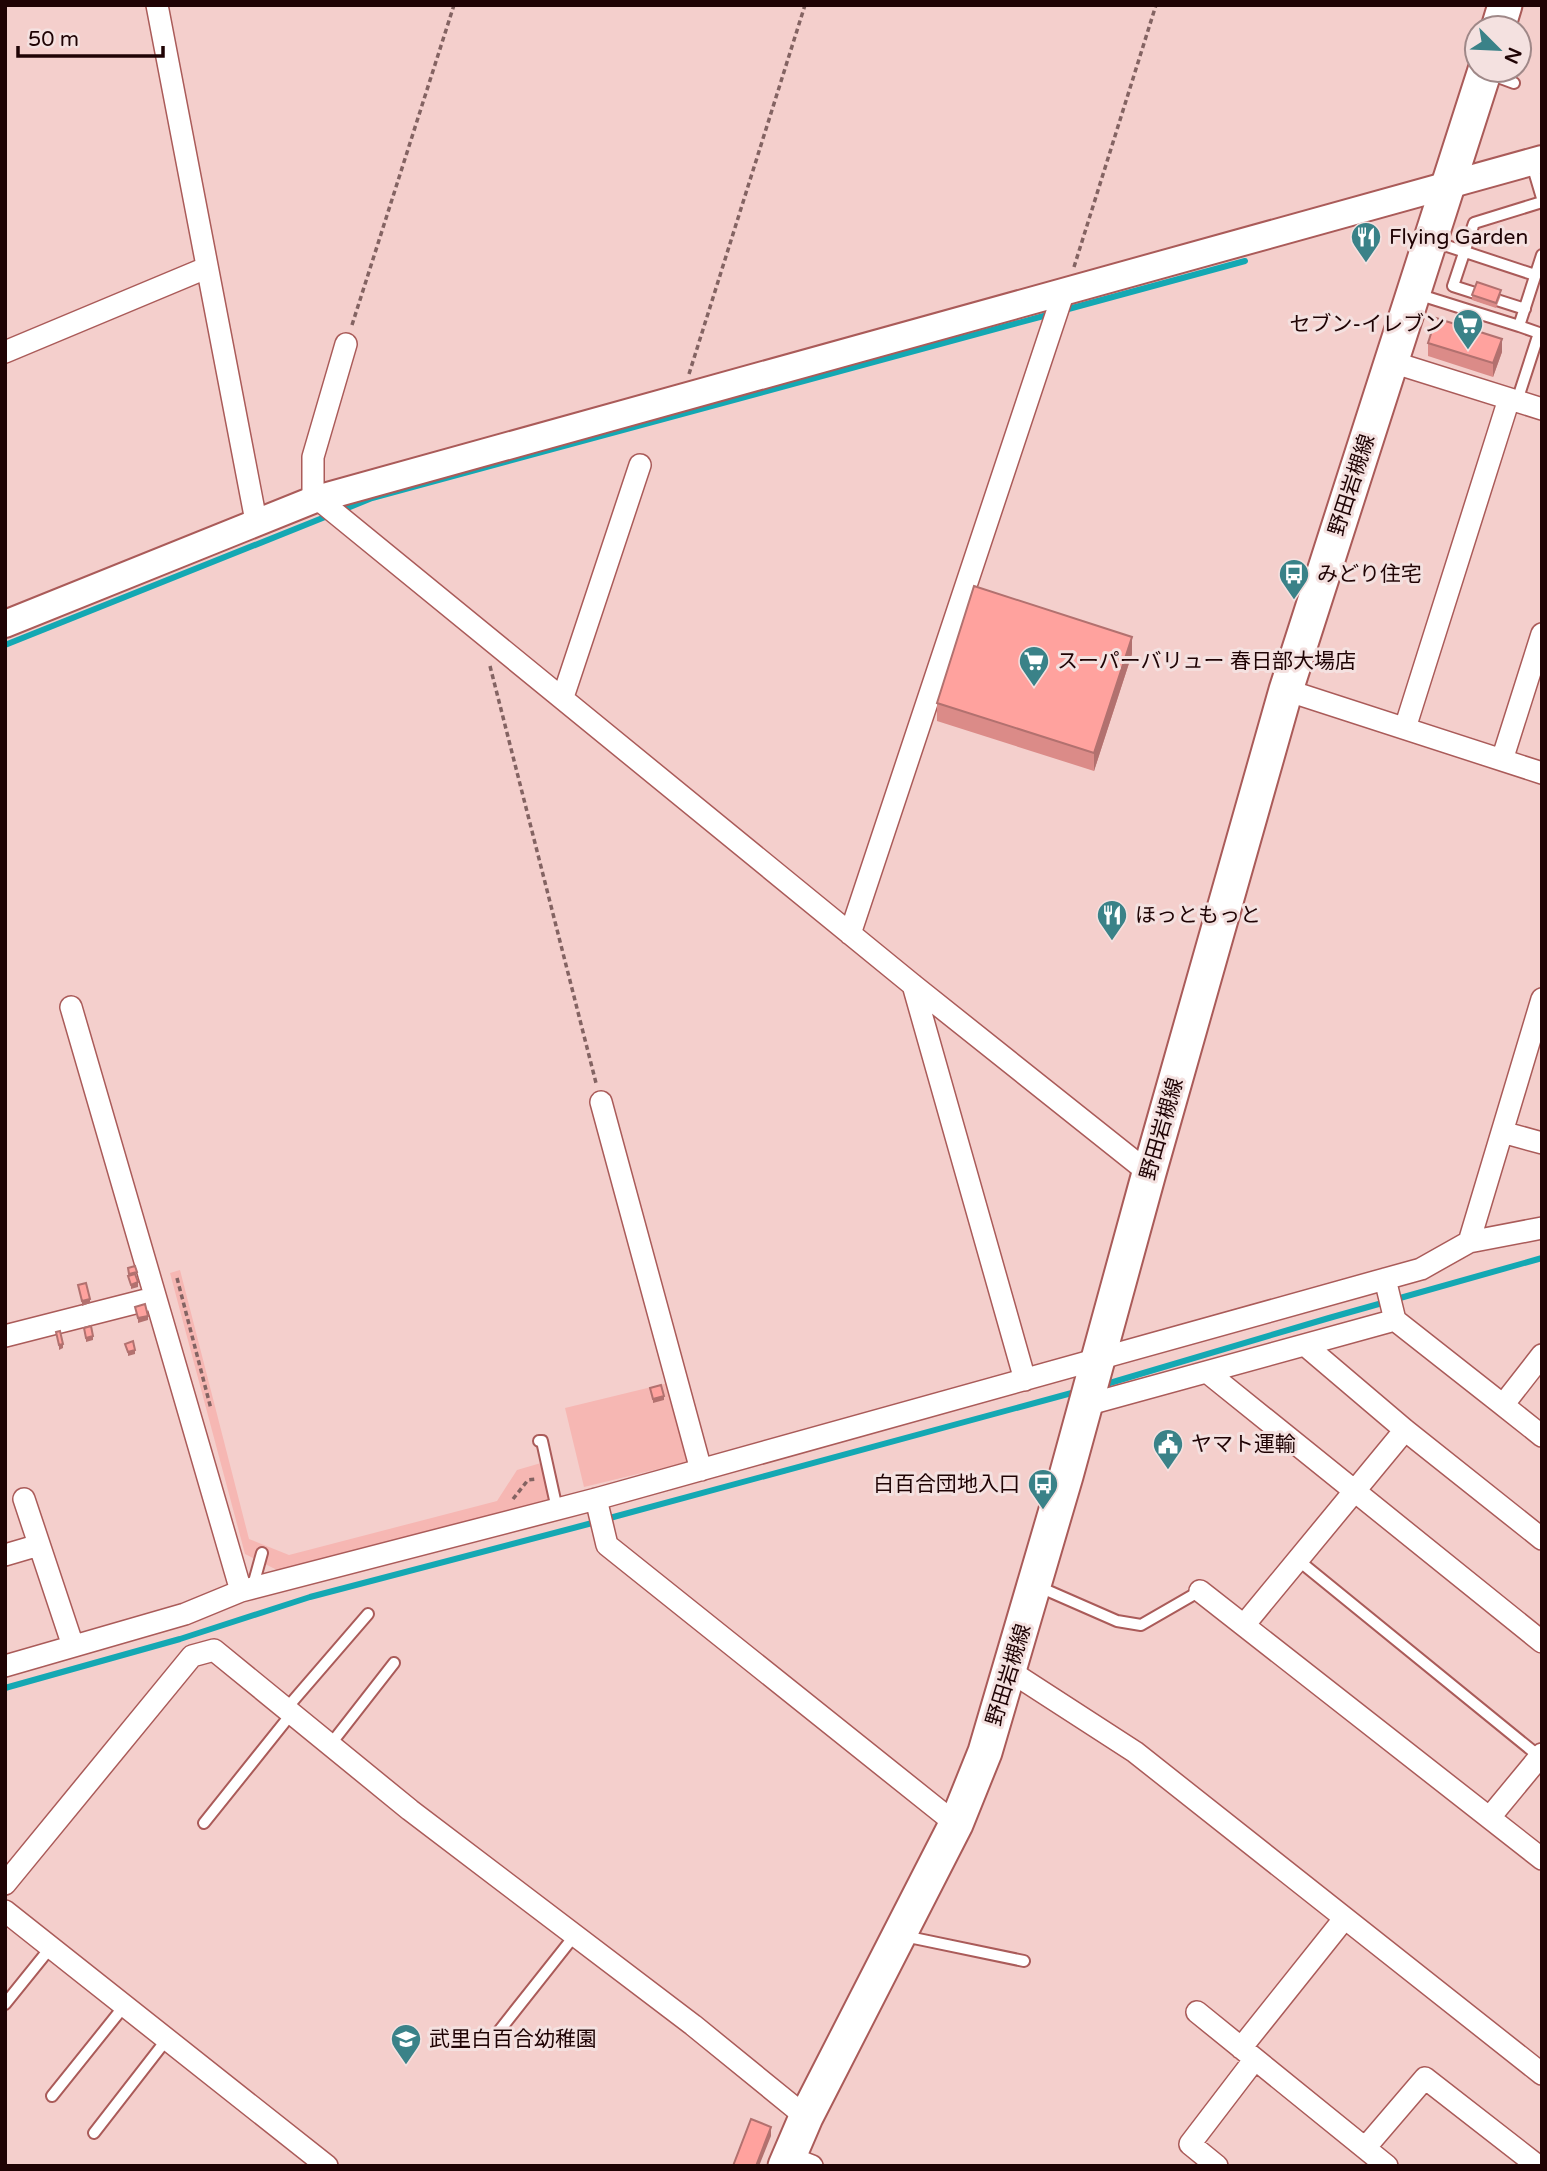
<svg xmlns="http://www.w3.org/2000/svg" width="1547" height="2171" font-family="'Varela Round','Noto Sans JP',sans-serif">
	<style>
		.grass { fill: #f6b7b3 }
		.lines { fill: none; stroke-linecap: round; stroke-linejoin: round }
		.stream { stroke: #14a8b3; stroke-width: 6 }
		.service-casing { stroke: #aa5b59; stroke-width: 14 }
		.minor-casing { stroke: #aa5b59; stroke-width: 24 }
		.tertiary-casing { stroke: #aa5b59; stroke-width: 30 }
		.primary-casing { stroke: #aa5b59; stroke-width: 37 }
		.path { stroke: #836362; stroke-width: 3.5; stroke-dasharray: 5 3.5; stroke-linecap: butt }
		.service { stroke: #fff; stroke-width: 10 }
		.minor { stroke: #fff; stroke-width: 21 }
		.tertiary { stroke: #fff; stroke-width: 26 }
		.primary { stroke: #fff; stroke-width: 33 }
		.wall { fill: #db8b88 }
		.shaded-wall { fill: #b2716f }
		.building { fill: #ffa29e; stroke: #b2716f; stroke-width: 2 }
		.labels { text-anchor: middle; dominant-baseline: central; stroke-width: 6; stroke-linejoin: round; paint-order: stroke }
		.poi-label { font-size: 21px; fill: #1f0304; stroke: #f4e1e0; text-anchor: start }
		.street-label { font-size: 21px; fill: #1f0304; stroke: #f4e1e0 }
	</style>
	<rect width="100%" height="100%" fill="#f4cfcc"/>
	<path class="grass" d="M 180,1270 L 249,1539 L 289,1555 L 497,1501 L 517,1470 L 541,1463 L 551,1504 L 285,1574 L 245,1554 L 170,1273 Z
		M 668,1383 L 687,1462 L 584,1487 L 565,1408 Z"/>
	<g class="lines">
		<path class="stream" d="M 1061,311 L 1245,261
			M 340,511 L 372,498 L 1051,314
			M 5,645 L 330,515
			M 1103,1385 L 1329,1318 L 1542,1258
			M 606,1519 L 1079,1391
			M 5,1688 L 180,1639 L 310,1597 L 596,1522"/>
		<g class="service-casing">
			<path id="service" d="M 1487,73 L 1514,83
				M 1531,161 L 1542,198
				M 1435,242 L 1535,275
				M 1417,294 L 1519,326 L 1542,255
				M 1525,309 L 1453,286 L 1474,223 L 1542,202
				M 1517,401 L 1539,333 L 1519,326
				M 539,1441 L 542,1441 L 557,1509
				M 1298,1560 L 1540,1757
				M 1037,1586 L 1117,1621 L 1141,1625 L 1200,1591
				M 252,1589 L 262,1553
				M 286,1709 L 368,1614
				M 330,1745 L 394,1663
				M 204,1823 L 292,1713
				M 904,1936 L 1024,1961
				M 5,2004 L 51,1947
				M 499,2031 L 575,1935
				M 52,2096 L 125,2005
				M 94,2133 L 167,2039"/>
		</g>
		<g class="minor-casing">
			<path id="minor" d="M 157,5 L 256,521
				M 346,344 L 313,457 L 313,500 L 323,503 L 913,985 L 1149,1173
				M 5,352 L 206,268
				M 1392,362 L 1542,409
				M 1286,690 L 1542,773
				M 563,697 L 640,465
				M 1405,728 L 1509,399
				M 1502,760 L 1542,634
				M 850,934 L 1062,297 L 1066,291
				M 913,985 L 1025,1380
				M 71,1007 L 241,1591
				M 601,1102 L 701,1470
				M 1502,1132 L 1542,1143
				M 1469,1242 L 1542,999
				M 1385,1279 L 1395,1320 L 1503,1405
				M 5,1336 L 154,1298
				M 1305,1345 L 1405,1430 L 1542,1539
				M 1542,1355 L 1503,1405 L 1542,1436
				M 1207,1372 L 1542,1642
				M 1086,1405 L 1395,1320
				M 24,1499 L 73,1646
				M 596,1499 L 607,1545 L 956,1824
				M 5,1555 L 39,1545
				M 1200,1591 L 1542,1859
				M 1244,1625 L 1405,1430
				M 5,1666 L 185,1614 L 241,1591 L 596,1499 L 1421,1269 L 1469,1242 L 1542,1228
				M 1010,1671 L 1135,1752 L 1542,2074
				M 1490,1817 L 1542,1754
				M 5,1884 L 192,1656 L 214,1650 L 410,1810 L 693,2025 L 806,2117
				M 5,1911 L 327,2166
				M 1197,2012 L 1387,2166
				M 1241,2048 L 1344,1919
				M 1365,2148 L 1425,2078 L 1538,2166
				M 789,2157 L 812,2166
				M 1217,2166 L 1190,2144 L 1255,2059"/>
		</g>
		<g class="tertiary-casing">
			<path id="tertiary" d="M 5,624 L 313,500 L 1542,159"/>
		</g>
		<g class="primary-casing">
			<path id="primary" d="M 1498,28 L 1505,5
				M 785,2166 L 806,2117 L 956,1824 L 985,1752 L 1066,1476 L 1149,1173 L 1286,690 L 1485,70"/>
		</g>
		<path class="path" d="M 1074,267 L 1156,5
			M 352,325 L 454,5
			M 689,374 L 805,5
			M 490,666 L 596,1083
			M 177,1278 L 211,1409
			M 513,1499 L 528,1480 L 537,1479"/>
		<use href="#service" class="service"/>
		<use href="#minor" class="minor"/>
		<use href="#tertiary" class="tertiary"/>
		<use href="#primary" class="primary"/>
	</g>
	<path class="wall" d="M 1472,295 L 1501,295 L 1496,308 L 1472,300 Z
		M 1428,343 L 1502,352 L 1493,377 L 1428,356 Z
		M 1132,654 L 1094,771 L 937,721 L 937,703 Z"/>
	<path class="shaded-wall" d="M 1502,339 L 1502,352 L 1493,377 L 1493,363 Z
		M 1132,637 L 1132,654 L 1094,771 L 1094,753 Z
		M 138,1282 L 138,1287 L 131,1289 L 131,1285 Z
		M 90,1299 L 90,1303 L 82,1306 L 82,1301 Z
		M 148,1316 L 148,1320 L 138,1323 L 138,1318 Z
		M 93,1336 L 93,1340 L 86,1342 L 86,1338 Z
		M 63,1344 L 63,1348 L 59,1350 L 59,1345 Z
		M 135,1350 L 135,1354 L 128,1356 L 128,1352 Z
		M 664,1396 L 664,1400 L 653,1403 L 653,1399 Z
		M 771,2127 L 771,2136 L 759,2166 L 756,2166 Z"/>
	<path class="building" d="M 1477,282 L 1501,290 L 1496,303 L 1472,295 Z
		M 1436,318 L 1502,339 L 1493,363 L 1428,343 Z
		M 974,586 L 1132,637 L 1094,753 L 937,703 Z
		M 135,1266 L 137,1272 L 129,1274 L 128,1268 Z
		M 135,1274 L 138,1282 L 131,1285 L 128,1276 Z
		M 86,1283 L 90,1299 L 82,1301 L 78,1285 Z
		M 145,1304 L 148,1316 L 138,1318 L 135,1307 Z
		M 91,1326 L 93,1336 L 86,1338 L 84,1328 Z
		M 60,1331 L 63,1344 L 59,1345 L 56,1332 Z
		M 133,1341 L 135,1350 L 128,1352 L 125,1344 Z
		M 661,1385 L 664,1396 L 653,1399 L 650,1388 Z
		M 751,2119 L 771,2127 L 756,2166 L 733,2166 Z"/>
	<defs>
		<g id="restaurant-pin" transform="scale(1.575)"><path d="M0 17L-7.5 6A9.5 9.5 0 1 1 7.5 6Z" fill="#3a8288" stroke="#f4e1e0"/><path d="M-5-6h1v4h1v-4h1v4h1v-4h1v5L-1.5 .5V6h-2V.5L-5-1ZM5-6V6H3V1.5H1.5Q1.5-4 5-6Z" fill="#fff"/></g>
		<g id="supermarket-pin" transform="scale(1.575)"><path d="M0 17L-7.5 6A9.5 9.5 0 1 1 7.5 6Z" fill="#3a8288" stroke="#f4e1e0"/><path d="M-6-5.5h2.5l.6 2H6L4.5 2H-2.5L-4.4-4H-6ZM-1.5 3.2a1.3 1.3 0 1 0 .1 0ZM3 3.2a1.3 1.3 0 1 0 .1 0Z" fill="#fff"/></g>
		<g id="bus-pin" transform="scale(1.575)"><path d="M0 17L-7.5 6A9.5 9.5 0 1 1 7.5 6Z" fill="#3a8288" stroke="#f4e1e0"/><path d="M-5-6H5V4H4V6H2V4H-2V6H-4V4H-5ZM-3.5-4V0h7V-4ZM-3.5 1.2v1.5H-2V1.2ZM2 1.2v1.5H3.5V1.2Z" fill="#fff"/></g>
		<g id="civic-pin" transform="scale(1.575)"><path d="M0 17L-7.5 6A9.5 9.5 0 1 1 7.5 6Z" fill="#3a8288" stroke="#f4e1e0"/><path d="M-.6-6.5H3V-4.5H.6V-3L4-1V1h2V6H-6V1h2V-1L-.6-3ZM-1.2 2.5V6h2.4V2.5Z" fill="#fff"/></g>
		<g id="school-pin" transform="scale(1.575)"><path d="M0 17L-7.5 6A9.5 9.5 0 1 1 7.5 6Z" fill="#3a8288" stroke="#f4e1e0"/><path d="M0-5L7-2L0 1L-7-2ZM-4 1L0 2.5L4 1V4Q0 6-4 4Z" fill="#fff"/></g>
	</defs>
	<g fill-rule="evenodd">
		<use href="#restaurant-pin" x="1366" y="237"/>
		<use href="#supermarket-pin" x="1468" y="324"/>
		<use href="#bus-pin" x="1294" y="574"/>
		<use href="#supermarket-pin" x="1034" y="661"/>
		<use href="#restaurant-pin" x="1112" y="915"/>
		<use href="#civic-pin" x="1168" y="1444"/>
		<use href="#bus-pin" x="1043" y="1484"/>
		<use href="#school-pin" x="406" y="2039"/>
	</g>
	<g class="labels">
		<g class="poi-label">
			<text x="1389" y="237">Flying Garden</text>
			<text x="1445" y="324" text-anchor="end">セブン-イレブン</text>
			<text x="1317" y="574">みどり住宅</text>
			<text x="1057" y="661">スーパーバリュー 春日部大場店</text>
			<text x="1135" y="915">ほっともっと</text>
			<text x="1191" y="1444">ヤマト運輸</text>
			<text x="1020" y="1484" text-anchor="end">白百合団地入口</text>
			<text x="429" y="2039">武里白百合幼稚園</text>
		</g>
		<g class="street-label">
			<text transform="translate(1352 485) rotate(-72)">野田岩槻線</text>
			<text transform="translate(1162 1129) rotate(-74)">野田岩槻線</text>
			<text transform="translate(1009 1675) rotate(-73)">野田岩槻線</text>
		</g>
	</g>
	<rect width="1547" height="2171" fill="none" stroke="#1f0304" stroke-width="14"/>
	<g transform="translate(1498 49) rotate(114)"><circle r="33" fill="#f4e1e0" stroke="#9f8888" stroke-width="2"/>
	<path d="M0-5L12 26L0 18L-12 26Z" fill="#3a8288"/>
	<text y="-10" font-size="19" font-weight="bold" text-anchor="middle" fill="#1f0304">N</text>
	</g>
	<path d="M18 46v10h145v-10" fill="none" stroke="#1f0304" stroke-width="3.5"/>
	<text x="28" y="46" font-size="21" fill="#1f0304" stroke="#f4e1e0" stroke-width="5" paint-order="stroke">50 m</text>
</svg>
